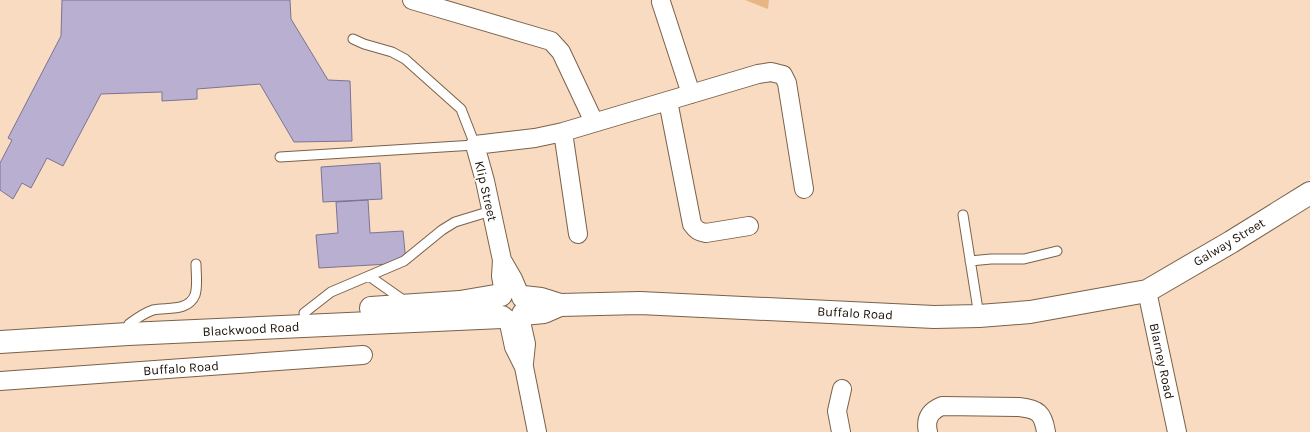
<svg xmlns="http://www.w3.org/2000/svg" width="1310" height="432" font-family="Karla,sans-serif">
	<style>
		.green { fill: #e8b685 }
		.building { fill: #b9afd1; stroke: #7c7392 }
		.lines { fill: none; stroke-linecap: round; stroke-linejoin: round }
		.service-casing { stroke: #7a6149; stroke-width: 11 }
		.minor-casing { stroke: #7a6149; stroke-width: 20 }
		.tertiary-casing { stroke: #7a6149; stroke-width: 24 }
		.service { stroke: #fff; stroke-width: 9 }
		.minor { stroke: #fff; stroke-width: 18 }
		.tertiary { stroke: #fff; stroke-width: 22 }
		.labels { text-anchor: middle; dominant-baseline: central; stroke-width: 3; stroke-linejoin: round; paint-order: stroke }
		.street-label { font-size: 13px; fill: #1b1108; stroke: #fff }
	</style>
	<rect width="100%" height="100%" fill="#f8dbc0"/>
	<path class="green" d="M 745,0 L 769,0 L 768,9 Z"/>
	<path class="building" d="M 62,0 L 290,0 L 291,19 L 328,80 L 350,81 L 352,141 L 294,142 L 260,84 L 197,89 L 197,99 L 162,101 L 162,92 L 101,94 L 63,166 L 47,158 L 31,188 L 22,183 L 13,199 L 0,190 L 0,163 L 12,140 L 8,138 L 61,36 Z
		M 380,163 L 382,199 L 323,202 L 321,167 Z
		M 368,200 L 370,233 L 403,231 L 406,263 L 319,268 L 316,235 L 338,233 L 336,202 Z"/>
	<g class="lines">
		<g class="service-casing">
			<path id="service" d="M 280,157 L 475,145 L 461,109 L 405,59 L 392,52 L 364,44 L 353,39
				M 963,215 L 979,316
				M 970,261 L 991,259 L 1024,259 L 1057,251
				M 369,276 L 406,302
				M 304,313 L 331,292 L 404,261 L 442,230 L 455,222 L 491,211
				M 128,333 L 129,324 C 137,318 144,313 153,310 C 167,307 188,312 195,295 C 198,286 196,274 196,264"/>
		</g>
		<g class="minor-casing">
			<path id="minor" d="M 412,0 L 551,41 L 561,52 L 594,122
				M 661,2 L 691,94
				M 668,101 L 692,224 C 696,230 699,232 706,233 L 749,226
				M 563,132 L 578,234
				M 502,260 L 513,279 L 519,293
				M 1147,291 L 1177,432
				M 504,293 L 501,276 L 502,260 L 485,181 L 475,145 L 535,138 L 563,132 L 758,74 L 771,72 L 783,75 L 787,83 L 804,189
				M 520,317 L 526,344 L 524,363
				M 508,319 L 514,347 L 524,367 L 537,432
				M 0,381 L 363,355
				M 841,432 L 837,411 L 842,389
				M 928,432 C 925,419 930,411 942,406 L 1019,407 C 1038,409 1043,413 1046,432"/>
		</g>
		<g class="tertiary-casing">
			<path id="tertiary" d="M 523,297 L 541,299 L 560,305 L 640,303 L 934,317 L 979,316 L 1030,312 L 1147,291 L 1231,242 L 1310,193
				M 371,308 L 460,302 L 501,295
				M 523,314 L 544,312 L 560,305
				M 0,342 L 128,334 L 502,317"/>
		</g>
		<use href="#service" class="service"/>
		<use href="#minor" class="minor"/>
		<use href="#tertiary" class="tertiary"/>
	</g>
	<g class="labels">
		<g class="street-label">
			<text transform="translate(486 191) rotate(77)">Klip Street</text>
			<text transform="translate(1229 242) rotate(-31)">Galway Street</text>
			<text transform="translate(855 313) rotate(3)">Buffalo Road</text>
			<text transform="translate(251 329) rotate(-3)">Blackwood Road</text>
			<text transform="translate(1162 361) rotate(78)">Blarney Road</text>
			<text transform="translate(181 368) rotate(-4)">Buffalo Road</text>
		</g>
	</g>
</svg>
